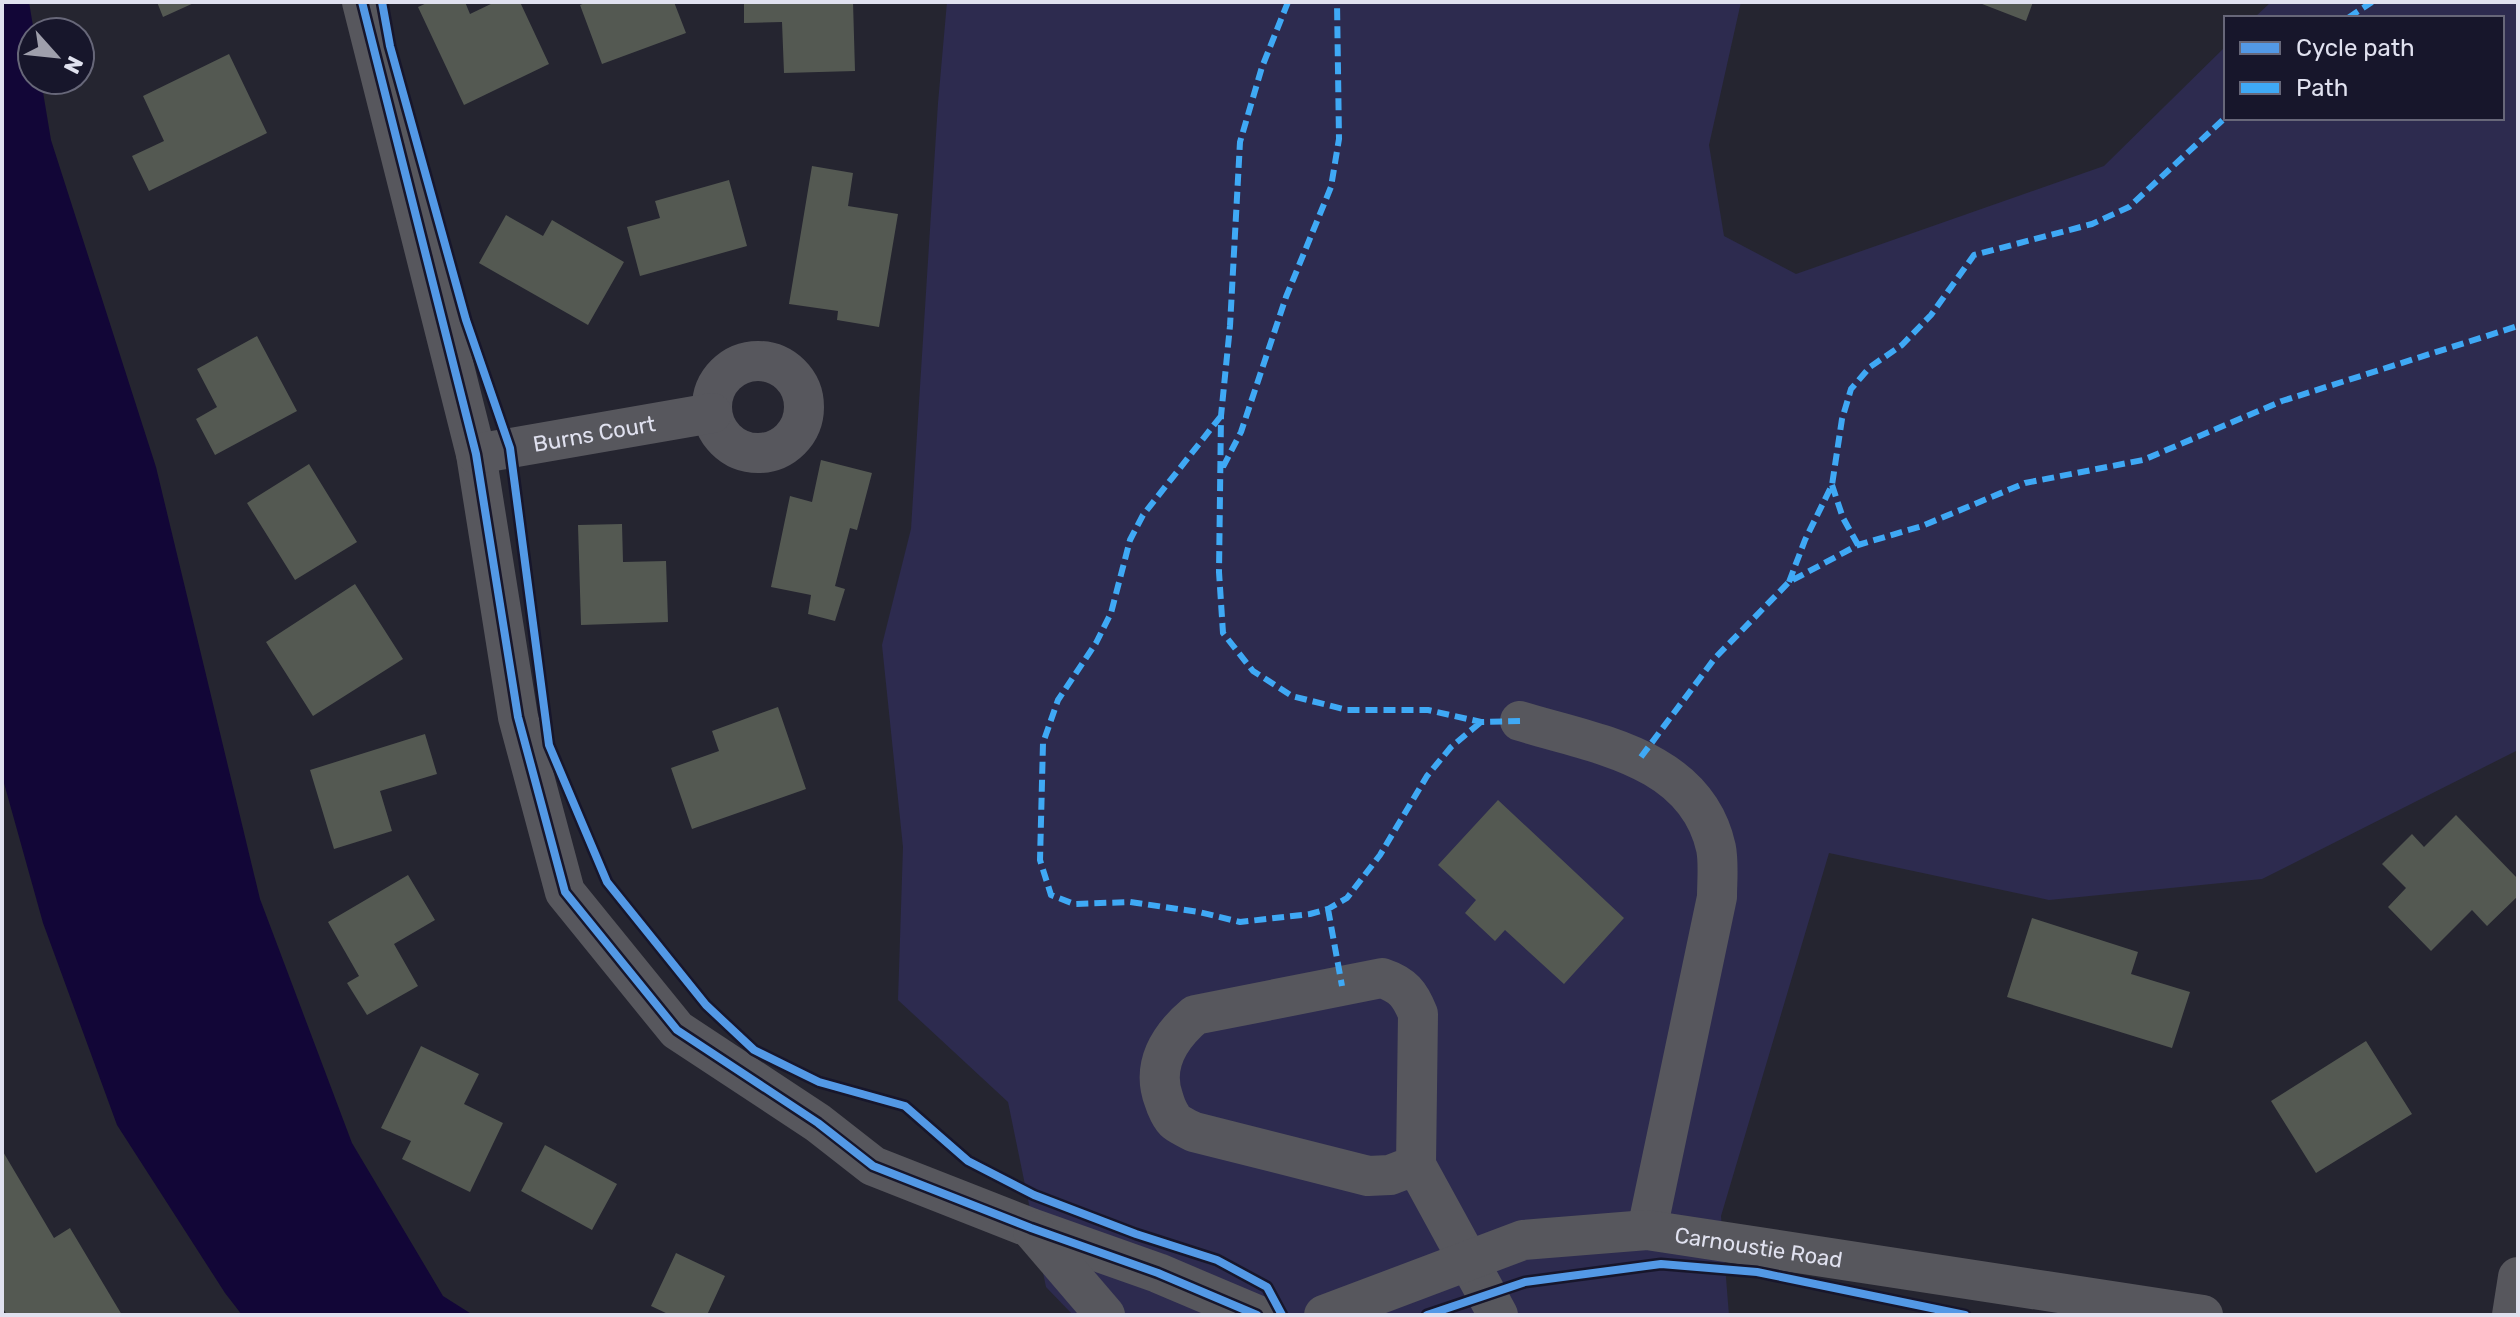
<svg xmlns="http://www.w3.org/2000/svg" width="2520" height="1317" font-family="Rubik,sans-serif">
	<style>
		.green { fill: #2d2b4f }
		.water { fill: #120637 }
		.building { fill: #545952 }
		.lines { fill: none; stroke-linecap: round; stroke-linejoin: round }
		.minor { stroke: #57575d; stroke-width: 40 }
		.quiet { stroke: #3fa9f5; stroke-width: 6; stroke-dasharray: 12 6; stroke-linecap: butt }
		.cycleway-casing { stroke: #17162b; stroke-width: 13 }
		.cycleway { stroke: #5399e6; stroke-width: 8 }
		.labels { text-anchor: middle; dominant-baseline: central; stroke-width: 8; stroke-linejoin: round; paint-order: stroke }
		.street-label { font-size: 22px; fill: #e0e1ef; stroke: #17162b }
	</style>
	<rect width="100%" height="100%" fill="#252530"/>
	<path class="green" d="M 947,2 L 1741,2 L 1709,145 L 1724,236 L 1796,274 L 2104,166 L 2226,46 L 2226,118 L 2502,118 L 2502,18 L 2254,18 L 2271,2 L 2518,2 L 2518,750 L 2262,879 L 2049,900 L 1829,853 L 1721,1216 L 1729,1315 L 1073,1315 L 1046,1287 L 1008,1102 L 898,1000 L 903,847 L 882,645 L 911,529 L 938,103 Z"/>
	<path class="water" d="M 2,2 L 29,2 L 34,32 L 32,80 L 41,80 L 51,140 L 156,467 L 260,899 L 352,1143 L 443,1296 L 473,1315 L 242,1315 L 225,1293 L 117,1125 L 43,923 L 2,776 Z"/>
	<path class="building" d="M 157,2 L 196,2 L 163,17 Z
		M 429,2 L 465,2 L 470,14 L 495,2 L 520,2 L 549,64 L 464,105 L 418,7 Z
		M 588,2 L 674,2 L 686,33 L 602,64 L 580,5 Z
		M 744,2 L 853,2 L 855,71 L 784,73 L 782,22 L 744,23 Z
		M 1977,2 L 2033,2 L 2026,21 Z
		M 229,54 L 267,133 L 149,191 L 132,156 L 164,141 L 143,96 Z
		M 812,166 L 853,173 L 848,206 L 898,214 L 879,327 L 837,320 L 838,311 L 789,304 Z
		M 729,180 L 747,246 L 640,276 L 627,227 L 660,218 L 655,201 Z
		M 506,215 L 543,236 L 552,220 L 624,262 L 588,325 L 479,263 Z
		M 257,336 L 297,411 L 215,455 L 196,419 L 217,407 L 197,369 Z
		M 821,460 L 872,473 L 857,530 L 850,528 L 835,586 L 845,589 L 835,621 L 808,614 L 811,595 L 771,587 L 790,496 L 812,502 Z
		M 309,464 L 357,542 L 295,580 L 247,503 Z
		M 622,524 L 623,562 L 666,561 L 668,622 L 581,625 L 578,525 Z
		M 355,584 L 403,659 L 313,716 L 266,642 Z
		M 778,707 L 806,789 L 692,829 L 671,768 L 719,751 L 712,731 Z
		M 425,734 L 437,774 L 380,791 L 392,831 L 334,849 L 310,770 Z
		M 1498,800 L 1624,918 L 1564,984 L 1505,930 L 1495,941 L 1465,913 L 1476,900 L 1438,865 Z
		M 2456,815 L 2518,879 L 2518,896 L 2487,926 L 2472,910 L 2431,951 L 2388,907 L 2406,888 L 2382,864 L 2412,834 L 2424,847 Z
		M 408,875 L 435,920 L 394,944 L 418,986 L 367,1015 L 347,983 L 359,976 L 328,922 Z
		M 2032,918 L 2138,952 L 2131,974 L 2190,992 L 2172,1048 L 2007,997 Z
		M 2366,1041 L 2412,1114 L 2316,1173 L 2271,1101 Z
		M 421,1046 L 479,1074 L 464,1104 L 503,1123 L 470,1192 L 402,1159 L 411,1141 L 381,1128 Z
		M 545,1145 L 617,1184 L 592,1230 L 521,1191 Z
		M 2,1150 L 54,1238 L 70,1228 L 122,1315 L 7,1315 L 2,1307 Z
		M 676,1253 L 725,1276 L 707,1315 L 670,1315 L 651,1306 Z"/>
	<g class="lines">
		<g class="minor">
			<path d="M 362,2 L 476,454 L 518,717 L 565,892 L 677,1030 L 818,1123 L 873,1166 L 1031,1228 L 1158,1273 L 1257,1315"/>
			<circle cx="758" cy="407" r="46"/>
			<path id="s1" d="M 476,454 L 712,413"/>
			<path d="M 1520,721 C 1595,744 1696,757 1716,848 C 1719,863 1717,882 1717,897 L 1647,1230"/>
			<path d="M 1416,1165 L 1390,1175 L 1368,1176 L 1194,1132 C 1188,1129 1181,1126 1176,1122 C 1171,1118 1166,1107 1164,1100 C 1151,1066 1169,1037 1195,1015 L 1382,978 C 1403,985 1410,994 1418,1014 L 1416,1165 L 1498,1315"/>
			<path d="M 1033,1231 L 1105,1315"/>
			<path id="s2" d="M 1324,1315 L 1523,1240 L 1647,1230 L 2203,1315"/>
			<path d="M 2512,1315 L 2518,1277"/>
		</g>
		<path class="quiet" d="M 1288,2 L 1262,67 L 1240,142 L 1230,326 L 1221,416 L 1219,572 L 1223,633 L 1253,671 L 1292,696 L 1347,710 L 1428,710 L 1481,722 L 1520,721
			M 2348,18 L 2372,2
			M 1221,416 L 1143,515 L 1130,540 L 1111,613 L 1096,643 L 1058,700 L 1043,743 L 1040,860 L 1051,895 L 1074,904 L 1130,902 L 1199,912 L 1240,922 L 1310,914 L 1328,909 L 1347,898 L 1380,855 L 1427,776 L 1451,747 L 1481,722
			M 1223,467 L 1241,432 L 1286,297 L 1331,187 L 1339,139 L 1337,2
			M 1832,485 L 1843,518 L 1858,545
			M 1789,582 L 1805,540 L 1832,485 L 1842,419 L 1851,389 L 1870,367 L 1902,345 L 1931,315 L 1974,255 L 2092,224 L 2129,207 L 2226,117
			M 1641,757 L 1715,658 L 1789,582 L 1858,545 L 1922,526 L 2025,483 L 2143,460 L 2282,401 L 2518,326
			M 1328,909 L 1342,986"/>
		<g class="cycleway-casing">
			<path id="cycleway" d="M 362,2 L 476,454 L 518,717 L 565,892 L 677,1030 L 818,1123 L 873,1166 L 1031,1228 L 1158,1273 L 1257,1315
				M 382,2 L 390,46 L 466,320 L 510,448 L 549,745 L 607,882 L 706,1005 L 754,1050 L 819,1082 L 905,1106 L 968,1161 L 1034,1195 L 1136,1234 L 1217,1260 L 1267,1287 L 1282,1315
				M 1427,1315 L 1525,1282 L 1661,1264 L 1757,1272 L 1965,1315"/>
		</g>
		<use href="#cycleway" class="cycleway"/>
	</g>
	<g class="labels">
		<g class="street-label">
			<text stroke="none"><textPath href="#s1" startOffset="120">Burns Court</textPath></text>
			<text stroke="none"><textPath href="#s2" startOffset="450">Carnoustie Road</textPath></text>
		</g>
	</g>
	<rect width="2520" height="1317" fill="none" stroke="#e0e1ef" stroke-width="8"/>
	<rect x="2224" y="16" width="280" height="104" fill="#17162b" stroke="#676779" stroke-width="2"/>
	<rect x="2240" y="42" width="40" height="12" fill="#5399e6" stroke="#676779" stroke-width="2"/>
	<text x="2296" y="56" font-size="24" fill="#e0e1ef">Cycle path</text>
	<rect x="2240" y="82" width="40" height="12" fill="#3fa9f5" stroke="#676779" stroke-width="2"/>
	<text x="2296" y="96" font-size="24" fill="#e0e1ef">Path</text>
	<g transform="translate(56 56) rotate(117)"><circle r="38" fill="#17162b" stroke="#676779" stroke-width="2"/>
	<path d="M0-6L14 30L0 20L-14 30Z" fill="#9f9fac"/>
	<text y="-12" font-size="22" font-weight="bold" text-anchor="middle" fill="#e0e1ef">N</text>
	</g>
</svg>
